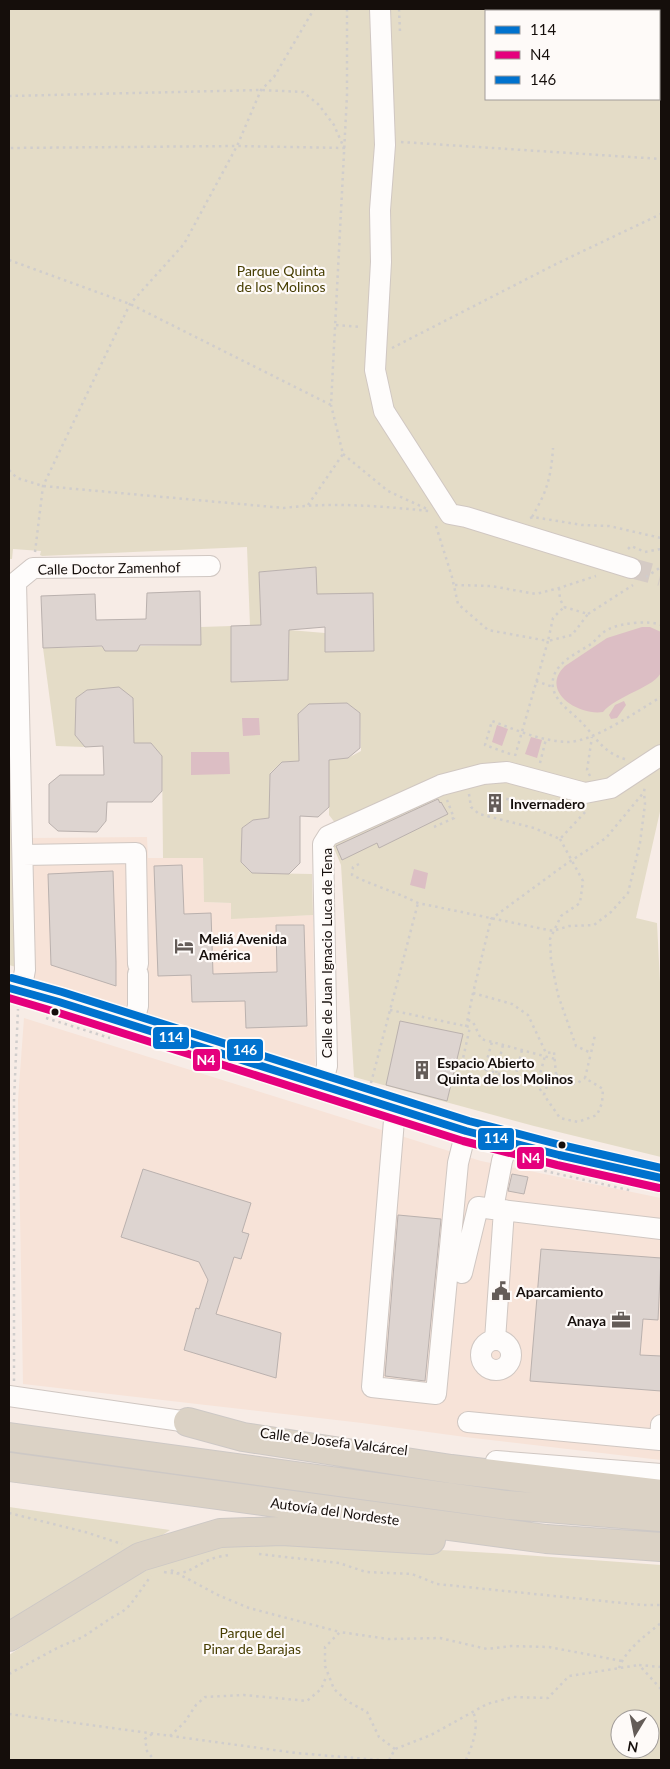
<svg xmlns="http://www.w3.org/2000/svg" width="670" height="1769" font-family="Lato,sans-serif">
	<style>
		.built { fill: #f7e3d8 }
		.green { fill: #e4dcc7; fill-rule: evenodd }
		.water { fill: #dcbec4 }
		.building { fill: #ddd4d0; stroke: #bab1ae }
		.lines { fill: none; stroke-linecap: round; stroke-linejoin: round }
		.minor-tunnel { stroke: #d5cbc5; stroke-width: 20; stroke-dasharray: 20 10; stroke-linecap: butt }
		.minor-casing { stroke: #d0c7c2; stroke-width: 22 }
		.highway-casing { stroke: #cdc8c5; stroke-width: 30 }
		.path { stroke: #d0cdcc; stroke-width: 2.5; stroke-dasharray: 2.5 4; stroke-linecap: butt }
		.minor { stroke: #fefcfb; stroke-width: 20 }
		.highway { stroke: #dbd2c5; stroke-width: 28 }
		.bus-1-casing { stroke: #fefaf8; stroke-width: 11 }
		.bus-2-casing { stroke: #fefaf8; stroke-width: 11 }
		.bus-3-casing { stroke: #fefaf8; stroke-width: 11 }
		.bus-1 { stroke: #0072ce; stroke-width: 8 }
		.bus-2 { stroke: #e5007d; stroke-width: 8 }
		.bus-3 { stroke: #0072ce; stroke-width: 8 }
		.bus-dot { fill: #150e0b; stroke: #fefaf8; stroke-width: 2 }
		.labels { text-anchor: middle; dominant-baseline: central; stroke-width: 4.5; stroke-linejoin: round; paint-order: stroke }
		.park-label { font-size: 14px; fill: #463d00; stroke: #fefaf8 }
		.street-label { font-size: 14px; fill: #150e0b; stroke: #fefaf8 }
		.poi-label { font-size: 14px; font-weight: bold; fill: #150e0b; stroke: #fefaf8; text-anchor: start }
		.line-badge { stroke: #fefaf8; stroke-width: 2 }
		.badge-label { font-size: 14px; text-anchor: middle; font-weight: bold; fill: #fff }
	</style>
	<rect width="100%" height="100%" fill="#f7ece6"/>
	<path class="built" d="M 147,837 L 148,858 L 203,858 L 204,902 L 231,903 L 231,918 L 313,915 L 315,1068 L 33,978 L 31,838 Z
		M 24,1018 L 481,1161 L 661,1198 L 661,1460 L 465,1437 L 362,1423 L 23,1384 L 18,1100 Z"/>
	<path class="green" d="M 9,9 L 661,9 L 661,807 L 636,918 L 657,923 L 661,1002 L 661,1157 L 534,1126 L 354,1077 L 341,865 L 333,846 L 364,824 L 376,804 L 336,824 L 329,815 L 329,760 L 348,758 L 361,751 L 360,713 L 347,703 L 309,704 L 298,714 L 299,761 L 282,762 L 270,773 L 269,818 L 253,820 L 242,828 L 241,862 L 252,873 L 312,874 L 313,915 L 231,919 L 231,903 L 204,902 L 203,858 L 163,858 L 162,756 L 151,743 L 134,743 L 133,698 L 119,688 L 87,690 L 76,698 L 75,735 L 85,747 L 56,746 L 43,648 L 201,645 L 201,627 L 231,626 L 231,682 L 288,680 L 289,630 L 325,633 L 326,652 L 374,651 L 373,594 L 325,594 L 317,627 L 316,567 L 259,572 L 261,626 L 250,626 L 247,547 L 42,556 L 40,555 L 41,551 L 13,549 L 12,559 L 9,559 ZM 486,11 L 659,11 L 659,99 L 486,99 Z
		M 9,742 L 16,967 L 9,965 Z
		M 9,1507 L 170,1530 L 143,1548 L 9,1627 Z
		M 248,1539 L 510,1554 L 661,1565 L 661,1760 L 9,1760 L 9,1655 L 91,1602 L 169,1557 ZM 620,1719 L 650,1719 L 650,1749 L 620,1749 Z"/>
	<path class="water" d="M 642,627 L 650,627 L 661,632 C 661,641 664,665 661,672 C 657,686 616,696 603,712 C 578,716 539,691 565,666 L 607,638 Z
		M 624,701 L 626,705 L 617,718 L 611,719 L 609,715 L 615,705 Z
		M 242,718 L 259,718 L 260,735 L 243,736 Z
		M 497,725 L 508,729 L 502,746 L 492,742 Z
		M 531,737 L 542,740 L 537,758 L 525,754 Z
		M 191,752 L 229,752 L 230,774 L 191,775 Z
		M 414,869 L 428,873 L 425,889 L 410,885 Z"/>
	<path class="building" d="M 316,567 L 317,594 L 373,593 L 374,651 L 325,652 L 325,627 L 289,630 L 288,680 L 231,682 L 231,626 L 261,625 L 259,572 Z
		M 200,591 L 201,645 L 140,645 L 137,651 L 105,651 L 102,646 L 43,648 L 41,596 L 95,594 L 96,620 L 146,619 L 147,593 Z
		M 119,687 L 133,698 L 134,743 L 151,743 L 162,756 L 162,791 L 152,802 L 107,802 L 106,821 L 97,832 L 58,831 L 49,823 L 49,784 L 60,775 L 104,775 L 103,746 L 85,747 L 75,735 L 76,698 L 87,690 Z
		M 347,703 L 360,713 L 360,748 L 348,758 L 329,760 L 329,807 L 318,817 L 300,816 L 300,863 L 289,874 L 252,873 L 241,862 L 242,828 L 253,820 L 269,818 L 270,774 L 282,762 L 299,761 L 298,714 L 309,704 Z
		M 438,799 L 440,803 L 441,802 L 448,814 L 379,848 L 377,843 L 342,860 L 336,846 Z
		M 182,865 L 184,914 L 211,913 L 213,974 L 277,972 L 276,925 L 304,925 L 307,1026 L 246,1028 L 245,1001 L 192,1002 L 191,975 L 158,976 L 154,866 Z
		M 113,871 L 116,962 L 116,986 L 51,965 L 48,874 Z
		M 400,1021 L 463,1034 L 447,1101 L 386,1085 Z
		M 143,1169 L 251,1203 L 242,1232 L 249,1234 L 241,1259 L 234,1257 L 216,1314 L 281,1333 L 276,1378 L 184,1350 L 196,1308 L 199,1309 L 208,1280 L 199,1262 L 121,1237 Z
		M 512,1174 L 528,1177 L 524,1194 L 508,1191 Z
		M 398,1215 L 441,1219 L 425,1381 L 385,1376 Z
		M 541,1249 L 661,1258 L 658,1320 L 643,1319 L 640,1355 L 661,1356 L 661,1391 L 530,1381 Z"/>
	<g class="lines">
		<path class="minor-tunnel" d="M 631,568 L 661,576"/>
		<g class="minor-casing">
			<path id="minor" d="M 380,9 L 385,145 L 380,210 L 381,262 L 375,370 L 384,411 L 450,514 L 466,517 L 631,568
				M 23,855 L 136,853 L 138,964
				M 9,988 L 59,1002 L 466,1131 L 559,1155 L 661,1178
				M 21,991 L 25,970 L 16,582 L 33,568 L 210,566
				M 133,1025 L 138,1006 L 138,974
				M 322,1085 L 327,1066 L 323,844 L 328,836 L 441,785 L 483,774 L 507,772 L 585,793 L 611,788 L 661,755
				M 395,1108 L 372,1387 L 436,1394 L 458,1163 L 466,1131
				M 493,1209 L 661,1229
				M 462,1273 L 478,1207 L 493,1209 L 502,1161 L 508,1142
				M481 1355a15 15 0 1 1 30 0a15 15 0 1 1-30 0Z
				M 495,1340 L 504,1210
				M 9,1396 L 202,1424
				M 468,1422 L 660,1440 L 661,1425
				M 496,1461 L 661,1474"/>
		</g>
		<g class="highway-casing">
			<path id="highway" d="M 188,1422 L 243,1437 L 451,1469 L 661,1494
				M 9,1437 L 507,1505 L 661,1517
				M 9,1467 L 546,1539 L 661,1547
				M 9,1637 L 140,1557 L 220,1533 L 282,1531 L 431,1540"/>
		</g>
		<path class="path" d="M 399,9 L 400,32
			M 549,9 L 558,11
			M 659,40 L 661,40
			M 9,96 L 261,90 L 303,92 L 318,104 L 334,125 L 344,148 L 237,146 L 9,148
			M 401,142 L 661,159
			M 9,260 L 130,304 L 331,405 L 347,95 L 347,9
			M 336,325 L 361,327
			M 392,348 L 558,263 L 661,214
			M 343,454 L 388,491 L 427,509
			M 9,470 L 17,478 L 43,486 L 284,508 C 333,502 380,506 429,511
			M 308,505 L 343,454 L 331,405
			M 532,517 C 547,491 551,478 553,448
			M 530,518 L 533,517 L 582,525 L 609,526 L 661,538
			M 436,526 L 452,577 L 458,604 L 488,630 L 548,641 L 515,756
			M 628,549 L 631,546 L 645,552 L 661,549
			M 35,552 L 43,486 L 130,304 L 184,244 L 237,146 L 261,90 L 274,77 L 314,9
			M 646,577 L 661,567
			M 455,585 L 491,586 L 536,594 L 559,588 L 596,576
			M 559,588 L 560,599 L 564,607
			M 564,607 L 588,614 L 572,635 L 548,641 L 553,618 Z
			M 588,614 L 633,585
			M 536,681 L 553,687
			M 510,754 L 485,745 L 492,721 C 516,730 541,741 567,742 C 594,742 637,711 661,697
			M 625,759 C 605,753 598,741 585,726 C 574,713 557,705 553,688 C 549,665 576,654 591,644 C 597,639 602,632 609,629 C 621,623 649,620 661,625
			M 540,763 L 546,739
			M 590,776 L 587,770 L 592,737
			M 469,794 L 471,807 L 479,814 L 534,828 L 560,839 L 588,809
			M 500,797 L 546,810 L 567,807
			M 434,827 L 454,818 L 447,800
			M 560,839 L 583,881 L 580,903 L 561,916 L 550,939 L 551,960 L 558,995 L 576,1046 L 591,1053 L 595,1035
			M 359,864 L 353,867 L 352,875 C 374,886 396,892 418,903 L 553,931 L 569,926 L 594,925 L 611,912 L 628,893 L 640,843 L 645,804 L 644,792
			M 473,993 L 512,1004 L 528,1015 L 546,1053 L 554,1052 L 556,1074 L 550,1076 L 544,1095 L 560,1118 L 578,1122 L 597,1115 L 602,1103 L 603,1089 L 585,1078 L 591,1053
			M 390,1010 L 470,1027 L 462,1063 L 537,1085 L 544,1095
			M 46,1018 L 110,1038
			M 468,1020 L 473,1022 L 481,1039 L 555,1059
			M 466,1027 L 473,993 L 491,919 L 566,864 L 606,838 L 644,792 L 645,786
			M 484,1070 L 492,1042
			M 496,1073 L 503,1045
			M 556,1074 L 562,1080 L 576,1084 L 585,1078
			M 515,1078 L 522,1050
			M 371,1083 L 418,903
			M 537,1085 L 545,1056
			M 519,1165 L 633,1191
			M 14,1381 L 14,1100 L 18,1009
			M 9,1513 L 85,1532 L 122,1544
			M 259,1554 L 339,1563 L 366,1572 L 412,1574 L 437,1584 L 642,1605 L 661,1605
			M 171,1570 L 218,1595 L 249,1608 L 340,1632
			M 164,1572 C 188,1576 189,1569 209,1560 C 215,1557 223,1556 229,1555
			M 661,1667 L 639,1665 L 661,1689
			M 619,1668 C 626,1649 646,1635 661,1623
			M 9,1674 L 59,1647 L 83,1637 L 111,1618 L 122,1612 L 130,1605 L 151,1576
			M 9,1714 L 296,1753 L 379,1760
			M 152,1734 L 145,1739 L 147,1751 L 154,1760
			M 170,1736 L 184,1723 L 196,1705 L 205,1697 L 244,1695 L 307,1701 L 321,1689 L 327,1675
			M 395,1749 L 379,1737 L 367,1712 L 347,1701 L 334,1689 L 325,1666 L 325,1647 L 340,1632 L 388,1639 L 440,1638 L 487,1649 L 511,1646 L 549,1647 L 622,1661
			M 389,1760 L 395,1749 L 431,1735 L 487,1704 L 513,1697 L 548,1698 L 569,1676 L 639,1665
			M 466,1760 C 472,1746 480,1726 473,1712"/>
		<use href="#minor" class="minor"/>
		<use href="#highway" class="highway"/>
		<g class="bus-1-casing">
			<path id="bus-1" d="M 9,988 L 59,1002 L 466,1131 L 559,1155 L 661,1178"/>
		</g>
		<g class="bus-2-casing">
			<path id="bus-2" d="M 9,998 L 56,1012 L 463,1141 L 557,1165 L 659,1188"/>
		</g>
		<g class="bus-3-casing">
			<path id="bus-3" d="M 12,978 L 62,992 L 469,1121 L 561,1145 L 661,1168"/>
		</g>
		<use href="#bus-1" class="bus-1"/>
		<use href="#bus-2" class="bus-2"/>
		<use href="#bus-3" class="bus-3"/>
	</g>
	<defs>
		<g id="building-bare" transform="scale(1.5)"><path d="M-4-6H4V6H1V3H-1V6H-4ZM-2.5-4.3h1.7v1.8h-1.7ZM.8-4.3h1.7v1.8H.8ZM-2.5-1h1.7V.8h-1.7ZM.8-1h1.7V.8H.8Z" fill="#645c58" stroke="#fefaf8" stroke-width="2.5" paint-order="stroke"/></g>
		<g id="hotel-bare" transform="scale(1.5)"><path d="M-6-4.5h1.5V1H6V5H4.5V3h-9V5H-6ZM-4 0a1.8 1.8 0 1 1 3.6 0ZM.5 0V-2.5h3Q6-2.5 6 0Z" fill="#645c58" stroke="#fefaf8" stroke-width="2.5" paint-order="stroke"/></g>
		<g id="civic-bare" transform="scale(1.5)"><path d="M-.6-6.5H3V-4.5H.6V-3L4-1V1h2V6H-6V1h2V-1L-.6-3ZM-1.2 2.5V6h2.4V2.5Z" fill="#645c58" stroke="#fefaf8" stroke-width="2.5" paint-order="stroke"/></g>
		<g id="office-bare" transform="scale(1.5)"><path d="M-6-3h4V-5.5h4V-3h4V5H-6ZM-1-4.5V-3h2v-1.5ZM-6 0V1H6V0Z" fill="#645c58" stroke="#fefaf8" stroke-width="2.5" paint-order="stroke"/></g>
	</defs>
	<g fill-rule="evenodd">
		<use href="#building-bare" x="495" y="803"/>
		<use href="#hotel-bare" x="184" y="946"/>
		<use href="#building-bare" x="422" y="1070"/>
		<use href="#civic-bare" x="501" y="1291"/>
		<use href="#office-bare" x="621" y="1320"/>
	</g>
	<g class="bus-dot">
		<circle cx="55" cy="1012" r="4.5"/>
		<circle cx="562" cy="1145" r="4.5"/>
	</g>
	<g class="labels">
		<g class="park-label">
			<text x="281" y="270">Parque Quinta<tspan x="281" dy="16">de los Molinos</tspan></text>
			<text x="252" y="1632">Parque del<tspan x="252" dy="16">Pinar de Barajas</tspan></text>
		</g>
		<g class="street-label">
			<text transform="translate(109 568) rotate(-1)">Calle Doctor Zamenhof</text>
			<text transform="translate(326 953) rotate(-90)">Calle de Juan Ignacio Luca de Tena</text>
			<text transform="translate(334 1441) rotate(7)">Calle de Josefa Valcárcel</text>
			<text transform="translate(335 1511) rotate(8)">Autovía del Nordeste</text>
		</g>
		<g class="poi-label">
			<text x="510" y="803">Invernadero</text>
			<text x="199" y="938">Meliá Avenida<tspan x="199" dy="16">América</tspan></text>
			<text x="437" y="1062">Espacio Abierto<tspan x="437" dy="16">Quinta de los Molinos</tspan></text>
			<text x="516" y="1291">Aparcamiento</text>
			<text x="606" y="1320" text-anchor="end">Anaya</text>
		</g>
	</g>
	<g class="line-badge">
		<rect x="152" y="1026" width="38" height="24" rx="5" fill="#0072ce"/>
		<rect x="226" y="1038" width="38" height="24" rx="5" fill="#0072ce"/>
		<rect x="192" y="1048" width="29" height="24" rx="5" fill="#e5007d"/>
		<rect x="477" y="1127" width="38" height="24" rx="5" fill="#0072ce"/>
		<rect x="516" y="1146" width="29" height="24" rx="5" fill="#e5007d"/>
	</g>
	<g class="badge-label">
		<text x="171" y="1042">114</text>
		<text x="245" y="1055">146</text>
		<text x="206" y="1065">N4</text>
		<text x="496" y="1143">114</text>
		<text x="531" y="1163">N4</text>
	</g>
	<rect width="670" height="1769" fill="none" stroke="#150e0b" stroke-width="20"/>
	<rect x="485" y="10" width="175" height="90" fill="#fefaf8" stroke="#a19c99"/>
	<rect x="495" y="26" width="25" height="8" fill="#0072ce" stroke="#a19c99"/>
	<text x="530" y="35" font-size="15" fill="#150e0b">114</text>
	<rect x="495" y="51" width="25" height="8" fill="#e5007d" stroke="#a19c99"/>
	<text x="530" y="60" font-size="15" fill="#150e0b">N4</text>
	<rect x="495" y="76" width="25" height="8" fill="#0072ce" stroke="#a19c99"/>
	<text x="530" y="85" font-size="15" fill="#150e0b">146</text>
	<g transform="translate(635 1734) rotate(190)"><circle r="24" fill="#fefaf8" stroke="#a19c99"/>
	<path d="M0-4L9 19L0 12L-9 19Z" fill="#645c58"/>
	<text y="-8" font-size="14" font-weight="bold" text-anchor="middle" fill="#150e0b">N</text>
	</g>
</svg>
